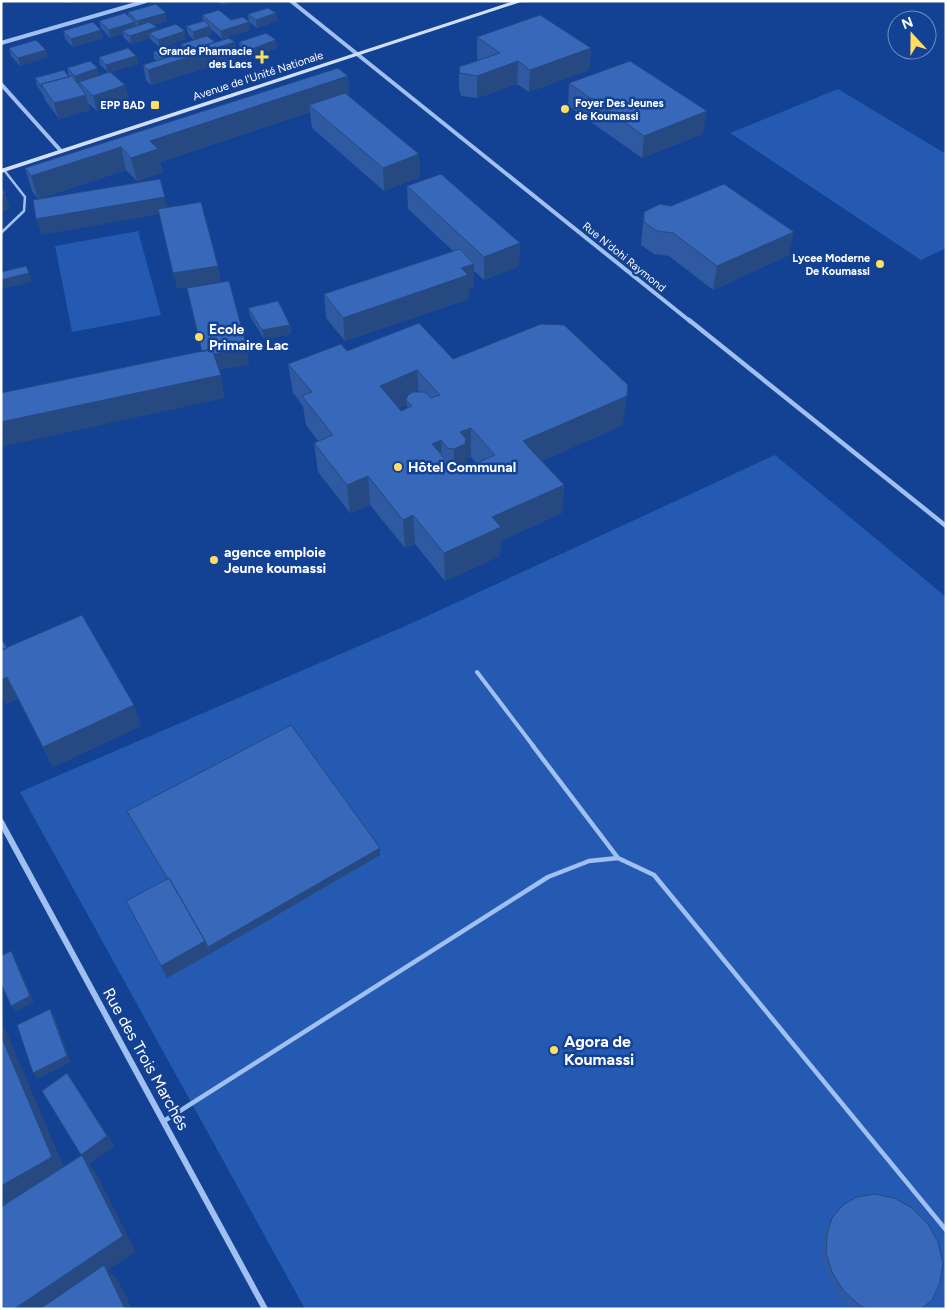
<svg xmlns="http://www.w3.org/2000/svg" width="947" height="1310" font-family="Figtree,sans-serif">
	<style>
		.green { fill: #255ab2 }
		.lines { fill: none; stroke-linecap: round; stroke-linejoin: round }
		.lane-far2 { stroke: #a1c0f2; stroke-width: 2.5 }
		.lane-far1 { stroke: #a1c0f2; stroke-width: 4 }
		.lane { stroke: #a1c0f2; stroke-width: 4.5 }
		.street-far2 { stroke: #a1c0f2; stroke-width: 4 }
		.street-far1 { stroke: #a1c0f2; stroke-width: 4.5 }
		.street { stroke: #a1c0f2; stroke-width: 6 }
		.secondary { fill: #d0e0fc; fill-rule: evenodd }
		.wall { fill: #2f59a0; fill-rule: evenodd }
		.shaded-wall { fill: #264982 }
		.building { fill: #3768ba; stroke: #264982; fill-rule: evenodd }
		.poi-dot { fill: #ffde62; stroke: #134193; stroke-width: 2 }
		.labels { text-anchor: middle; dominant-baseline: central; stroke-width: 5; stroke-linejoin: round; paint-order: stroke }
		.far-poi-label { font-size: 11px; font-weight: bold; fill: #fff; stroke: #134193; text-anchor: end }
		.far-street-label { font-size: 11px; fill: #fff; stroke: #134193 }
		.poi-label { font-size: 14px; font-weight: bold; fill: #fff; stroke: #134193; text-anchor: start }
		.near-poi-label { font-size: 16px; font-weight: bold; fill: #fff; stroke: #134193; text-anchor: start }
		.near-street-label { font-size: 16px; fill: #fff; stroke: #134193 }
	</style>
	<rect width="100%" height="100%" fill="#134193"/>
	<path class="green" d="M 838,89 L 946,154 L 946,248 L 921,260 L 730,133 Z
		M 138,231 L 161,315 L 72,332 L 55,246 Z
		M 775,455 L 946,597 L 946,1309 L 305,1309 L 20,792 L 410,624 Z"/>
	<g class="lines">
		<path class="lane-far2" d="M 1,233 L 24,211 L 25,197 L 4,170"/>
		<path class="lane-far1" d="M 477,672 L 534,747"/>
		<path class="lane" d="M 533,746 L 618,858 L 654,875 L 946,1230
			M 164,1121 L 548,877 L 589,861 L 618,858"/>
		<path class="street-far2" d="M 291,1 L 691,322
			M 1,43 L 146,1
			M 1,84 L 61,151"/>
		<path class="street-far1" d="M 689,320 L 946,526"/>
		<path class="street" d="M 1,822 L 265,1309"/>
		<path class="secondary" d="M 514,1 L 524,1 L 1,173 L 1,169 Z"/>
	</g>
	<path class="wall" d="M 218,1 L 237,1 L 223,5 Z
		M 128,12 L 167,21 L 153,25 L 157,30 L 186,39 L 160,48 L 151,40 L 150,38 L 131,44 L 124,38 L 123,34 L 110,38 L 101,28 L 99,21 L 128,16 Z
		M 276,13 L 277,21 L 257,28 L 249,22 L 250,30 L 222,39 L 211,29 L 212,34 L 194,40 L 188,34 L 186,26 L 203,21 L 202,15 L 231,20 L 249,22 L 248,14 Z
		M 101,30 L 103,38 L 73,47 L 65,39 L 63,31 Z
		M 477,37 L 591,48 L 589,70 L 529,92 L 517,84 L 477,98 L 461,96 L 459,89 L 459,67 L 479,60 L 477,59 Z
		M 215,42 L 237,58 L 151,85 L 146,80 L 143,65 L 155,61 L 153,52 L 181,53 L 183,52 L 181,44 Z
		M 239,42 L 277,48 L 251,58 L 240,50 Z
		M 9,48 L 48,57 L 20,66 L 11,56 Z
		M 136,56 L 138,64 L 111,72 L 125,85 L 129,101 L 97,111 L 88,103 L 90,110 L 59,119 L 45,100 L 44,96 L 37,86 L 35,78 L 69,76 L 67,68 L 100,75 L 108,72 L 100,65 L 99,57 Z
		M 348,76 L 349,97 L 419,154 L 420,177 L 384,191 L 312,128 L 310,112 L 160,162 L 163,172 L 137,181 L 126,170 L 38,199 L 32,191 L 25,168 Z
		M 569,83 L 703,134 L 642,158 L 568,106 Z
		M 407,186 L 520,243 L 519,266 L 484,280 L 474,271 L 474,287 L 469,289 L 469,299 L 345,341 L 326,318 L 324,294 L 453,251 L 408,209 Z
		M 644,212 L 789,255 L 713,290 L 669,256 L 654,254 L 641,245 Z
		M 248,308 L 290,325 L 291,334 L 264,339 L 250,316 Z
		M 347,351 L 453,359 L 623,425 L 542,461 L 564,485 L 562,513 L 501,541 L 500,556 L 445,581 L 415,544 L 405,548 L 370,505 L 350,513 L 318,472 L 314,443 L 318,441 L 306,425 L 303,406 L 293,393 L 288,364 ZM 407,405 L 407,408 L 401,411 L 399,408 ZM 471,457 L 476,463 L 467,467 L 467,459 Z
		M 1,638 L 7,648 L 141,726 L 53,767 L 18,699 L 6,704 L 1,696 Z
		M 127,811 L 380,848 L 380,855 L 167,978 L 132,914 L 126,901 L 167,880 L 130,818 Z
		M 843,1205 L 921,1309 L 854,1309 L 839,1294 L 828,1276 L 822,1257 L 823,1239 L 828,1222 Z"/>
	<path class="shaded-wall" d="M 64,1 L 75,1 L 65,4 Z
		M 223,1 L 237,1 L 223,5 Z
		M 166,13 L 167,21 L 139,29 L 137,21 Z
		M 276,13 L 277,21 L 257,28 L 256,20 Z
		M 135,22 L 137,30 L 122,31 L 123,34 L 110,38 L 109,30 Z
		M 249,22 L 250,30 L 222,39 L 221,31 Z
		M 210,26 L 212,34 L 194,40 L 193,32 Z
		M 157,27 L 158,35 L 149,33 L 150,38 L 131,44 L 130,36 Z
		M 101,30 L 103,38 L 73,47 L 71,39 Z
		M 185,31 L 186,39 L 160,48 L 158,40 Z
		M 276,40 L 277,48 L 251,58 L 249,50 Z
		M 235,42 L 237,58 L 151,85 L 148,70 Z
		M 591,48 L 589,70 L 529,92 L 530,70 Z
		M 46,50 L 48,57 L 20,66 L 18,58 Z
		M 136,56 L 138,64 L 108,73 L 106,65 Z
		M 518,61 L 517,84 L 477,98 L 477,76 Z
		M 98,68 L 100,76 L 79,82 L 79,83 L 77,84 L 75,76 Z
		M 348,76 L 349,99 L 309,105 L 310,112 L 160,162 L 163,172 L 137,181 L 131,158 L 150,141 Z
		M 125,85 L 129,101 L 97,111 L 93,96 Z
		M 86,95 L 90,110 L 59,119 L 54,103 Z
		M 707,111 L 703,134 L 642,158 L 644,136 Z
		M 121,147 L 126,170 L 38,199 L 31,176 Z
		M 419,154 L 420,177 L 384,191 L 383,168 Z
		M 5,193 L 10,209 L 1,212 L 1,194 Z
		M 165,197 L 168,213 L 41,235 L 36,219 Z
		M 794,232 L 789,255 L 713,290 L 717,266 Z
		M 520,243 L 519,266 L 484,280 L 484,257 Z
		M 474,264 L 474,287 L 469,289 L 469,299 L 345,341 L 343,318 L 461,268 Z
		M 218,266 L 221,282 L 177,289 L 173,273 Z
		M 29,273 L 32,282 L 2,289 L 1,285 L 1,280 Z
		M 290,325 L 291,334 L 264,339 L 262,330 Z
		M 247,348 L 249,365 L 206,372 L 203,356 Z
		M 417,370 L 419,400 L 406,400 L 407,405 L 382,415 L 380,386 Z
		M 221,375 L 225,398 L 1,447 L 1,422 Z
		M 628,385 L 623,425 L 522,470 L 523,441 Z
		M 471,428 L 471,457 L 467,459 L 467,469 L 454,478 L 454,449 L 460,432 Z
		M 441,440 L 442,470 L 432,444 Z
		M 368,476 L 370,505 L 350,513 L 347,485 Z
		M 564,485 L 562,513 L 501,541 L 500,556 L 445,581 L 444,553 L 492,517 Z
		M 413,515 L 415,544 L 405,548 L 403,520 Z
		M 7,677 L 18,699 L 6,704 L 1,695 L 1,680 Z
		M 134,705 L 141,726 L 53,767 L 43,747 Z
		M 380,848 L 380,855 L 210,954 L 208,947 Z
		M 205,941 L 210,954 L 167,978 L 161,966 Z
		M 11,951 L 15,958 L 34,1002 L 15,1012 L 11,1006 Z
		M 50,1009 L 54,1015 L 71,1062 L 37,1079 L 33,1073 Z
		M 1,1019 L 67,1174 L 1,1212 Z
		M 67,1073 L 115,1146 L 89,1164 L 96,1173 L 136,1252 L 108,1270 L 118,1280 L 132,1309 L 14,1309 L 84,1158 L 81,1155 Z"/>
	<path class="building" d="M 156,4 L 166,13 L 137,21 L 128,12 Z
		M 268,8 L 276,13 L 256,20 L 248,14 Z
		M 219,10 L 231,20 L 243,17 L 249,22 L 221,31 L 202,15 Z
		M 125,13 L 135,22 L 109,30 L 99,21 Z
		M 540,15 L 591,48 L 530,70 L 518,61 L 477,76 L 460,73 L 459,67 L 500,53 L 477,37 Z
		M 204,21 L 210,26 L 193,32 L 186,26 Z
		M 93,22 L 101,30 L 71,39 L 63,31 Z
		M 149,22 L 157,27 L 130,36 L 122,31 Z
		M 176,24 L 185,31 L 158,40 L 149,33 Z
		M 266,33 L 276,40 L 249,50 L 239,42 Z
		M 207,36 L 215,42 L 189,50 L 181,44 Z
		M 229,38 L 235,42 L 148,70 L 143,65 Z
		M 36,40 L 46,50 L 18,58 L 9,48 Z
		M 175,46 L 181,53 L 160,59 L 153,52 Z
		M 128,48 L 136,56 L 106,65 L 99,57 Z
		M 90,61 L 98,68 L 75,76 L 67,68 Z
		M 630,61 L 707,111 L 644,136 L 569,83 Z
		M 338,68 L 348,76 L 150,141 L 158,149 L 131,158 L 121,147 L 31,176 L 25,168 Z
		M 64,70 L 69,77 L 41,84 L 42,88 L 35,78 Z
		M 110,72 L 125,85 L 93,96 L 79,82 Z
		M 72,76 L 86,95 L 54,103 L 41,84 Z
		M 345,93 L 419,154 L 383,168 L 309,105 Z
		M 441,174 L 520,243 L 484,257 L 407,186 Z
		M 160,179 L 165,197 L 36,219 L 33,200 Z
		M 724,184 L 794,232 L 717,266 L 673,233 L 657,231 L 644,222 L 644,212 L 660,204 L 671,206 Z
		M 1,188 L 5,193 L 1,194 Z
		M 201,202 L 218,266 L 173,273 L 158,209 Z
		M 460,249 L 474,264 L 461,268 L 468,275 L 343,318 L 324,294 Z
		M 26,266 L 29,273 L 1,280 L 1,272 Z
		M 229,281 L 247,348 L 214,354 L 212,349 L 202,352 L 187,288 Z
		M 278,301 L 290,325 L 262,330 L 248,308 Z
		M 419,323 L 453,359 L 541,324 L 564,325 L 628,385 L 627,396 L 523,441 L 564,485 L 492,517 L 501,527 L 444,553 L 413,515 L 403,520 L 368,476 L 347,485 L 314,443 L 333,435 L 302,396 L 312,392 L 288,364 L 341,344 L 347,351 ZM 417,370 L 440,395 L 431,398 L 425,392 L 413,392 L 408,395 L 406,400 L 412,406 L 401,411 L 380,386 ZM 471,428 L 495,455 L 456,472 L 432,444 L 441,440 L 447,448 L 454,449 L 465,444 L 466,439 L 460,432 Z
		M 212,349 L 221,375 L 1,422 L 1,393 Z
		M 82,615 L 134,705 L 43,747 L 7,677 L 1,680 L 1,650 Z
		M 1,638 L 7,648 L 1,650 Z
		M 291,725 L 380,848 L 208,947 L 205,941 L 169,878 L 168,879 L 127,811 Z
		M 169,878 L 205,941 L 161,966 L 126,901 Z
		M 11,951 L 30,996 L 11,1006 L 1,983 L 1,956 Z
		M 50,1009 L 67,1056 L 33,1073 L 17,1025 Z
		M 1,1036 L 52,1157 L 1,1186 Z
		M 67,1073 L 107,1136 L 81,1155 L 42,1091 Z
		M 82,1155 L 123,1236 L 14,1309 L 1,1309 L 1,1207 Z
		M 875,1194 L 894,1198 L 912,1208 L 928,1224 L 938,1242 L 943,1263 L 940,1283 L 932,1300 L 921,1309 L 867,1309 L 859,1305 L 843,1290 L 832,1272 L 826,1253 L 827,1234 L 832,1218 L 843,1205 L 857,1197 Z
		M 104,1265 L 125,1309 L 40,1309 Z"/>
	<g class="poi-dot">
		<path d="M259.5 49.5h5v5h5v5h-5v5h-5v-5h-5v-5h5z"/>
		<rect x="150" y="100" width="10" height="10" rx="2.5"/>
		<circle cx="565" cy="109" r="5"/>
		<circle cx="880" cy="264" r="5"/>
		<circle cx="199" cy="337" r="5"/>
		<circle cx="398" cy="467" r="5"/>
		<circle cx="214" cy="560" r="5"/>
		<circle cx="554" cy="1050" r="5"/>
	</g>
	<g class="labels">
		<g class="far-poi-label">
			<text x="252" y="51">Grande Pharmacie<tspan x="252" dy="13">des Lacs</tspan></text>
			<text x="575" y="103" text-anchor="start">Foyer Des Jeunes<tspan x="575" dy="13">de Koumassi</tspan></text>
			<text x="145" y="105">EPP BAD</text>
			<text x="870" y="258">Lycee Moderne<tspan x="870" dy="13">De Koumassi</tspan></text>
		</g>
		<g class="far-street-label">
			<text transform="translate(258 76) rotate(-18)">Avenue de l'Unité Nationale</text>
			<text transform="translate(624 257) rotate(39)">Rue N'dohi Raymond</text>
		</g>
		<g class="poi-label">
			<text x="209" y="329">Ecole<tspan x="209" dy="16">Primaire Lac</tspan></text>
			<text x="408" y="467">Hôtel Communal</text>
			<text x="224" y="552">agence emploie<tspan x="224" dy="16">Jeune koumassi</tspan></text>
		</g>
		<g class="near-poi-label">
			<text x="564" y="1041">Agora de<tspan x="564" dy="18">Koumassi</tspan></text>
		</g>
		<g class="near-street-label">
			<text transform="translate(146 1059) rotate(61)">Rue des Trois Marchés</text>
		</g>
	</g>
	<rect width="947" height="1310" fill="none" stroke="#ffffff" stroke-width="5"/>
	<g transform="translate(912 35) rotate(339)"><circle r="24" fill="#134193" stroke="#718dbe"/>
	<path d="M0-4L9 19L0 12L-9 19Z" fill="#ffde62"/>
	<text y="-8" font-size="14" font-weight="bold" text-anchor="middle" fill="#ffffff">N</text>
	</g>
</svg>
